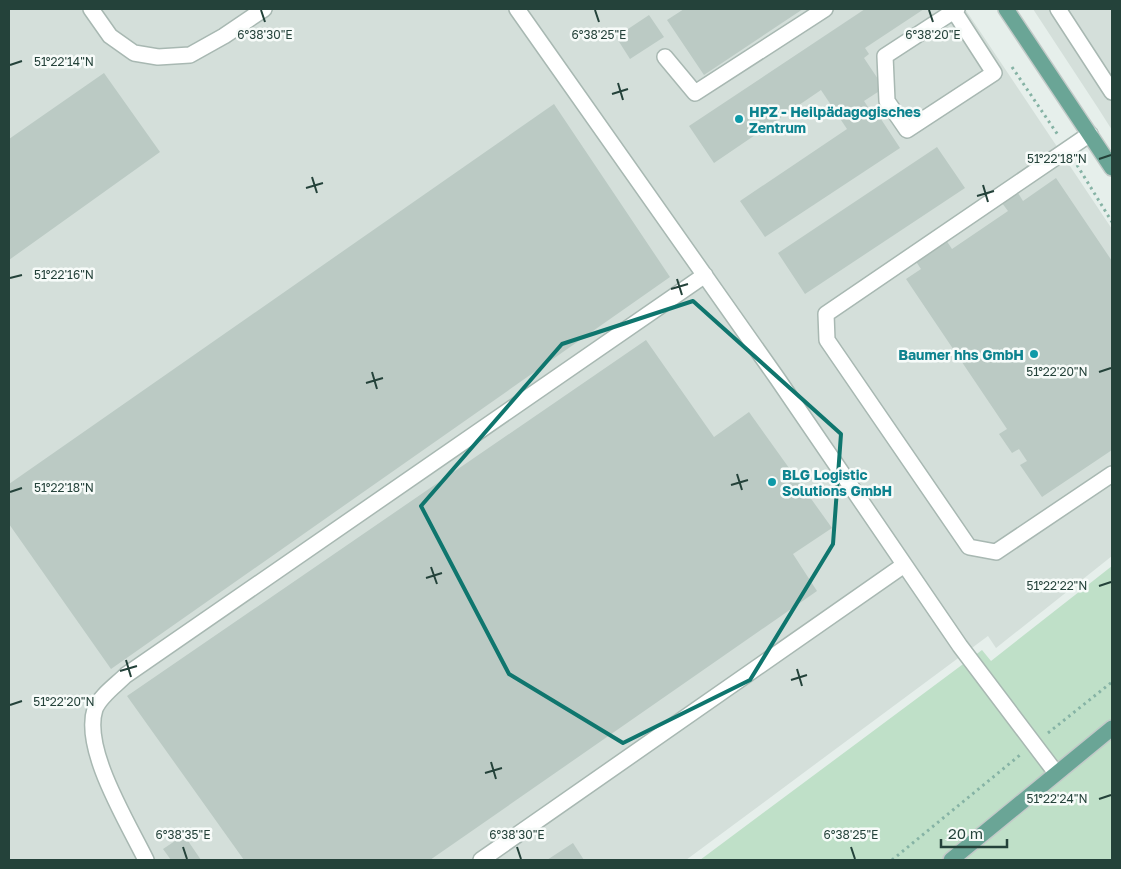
<svg xmlns="http://www.w3.org/2000/svg" width="1121" height="869" font-family="'Golos Text',sans-serif">
	<style>
		.built { fill: #d4dfda }
		.green { fill: #bfe0c8 }
		.building { fill: #bbcac4 }
		.lines { fill: none; stroke-linecap: round; stroke-linejoin: round }
		.minor-casing { stroke: #a8b8b2; stroke-width: 18 }
		.major-casing { stroke: #c2cac8; stroke-width: 18 }
		.path { stroke: #86b3a5; stroke-width: 3; stroke-dasharray: 2.5 4; stroke-linecap: butt }
		.minor { stroke: #fff; stroke-width: 15 }
		.major { stroke: #6aa596; stroke-width: 15 }
		.marked { fill: none; stroke: #0f766e; stroke-width: 4; stroke-linejoin: round }
		.ticks { fill: none; stroke: #24423a; stroke-width: 2 }
		.culture-dot { fill: #0f9aa8; stroke: #f7fbf9; stroke-width: 2 }
		.labels { text-anchor: middle; dominant-baseline: central; stroke-width: 5; stroke-linejoin: round; paint-order: stroke }
		.culture-label { font-size: 14px; font-weight: bold; fill: #0d838f; stroke: #f7fbf9; text-anchor: start }
		.ticks-label { font-size: 12px; text-anchor: middle; fill: #24423a; stroke: #f7fbf9; stroke-width: 5; stroke-linejoin: round; paint-order: stroke }
	</style>
	<rect width="100%" height="100%" fill="#e6efeb"/>
	<path class="built" d="M 9,9 L 965,9 L 1112,229 L 1112,556 L 996,648 L 988,636 L 686,860 L 9,860 Z
		M 1033,9 L 1112,9 L 1112,130 L 1098,108 Z"/>
	<path class="green" d="M 1112,566 L 1112,860 L 700,860 L 982,650 L 991,661 Z"/>
	<path class="building" d="M 684,9 L 803,9 L 704,75 L 667,20 Z
		M 865,9 L 924,9 L 865,48 L 869,54 L 864,58 L 884,88 L 864,101 L 872,113 L 875,110 L 900,148 L 765,237 L 740,201 L 847,129 L 821,90 L 714,163 L 689,126 Z
		M 649,15 L 664,37 L 630,59 L 616,37 Z
		M 104,73 L 160,152 L 9,260 L 9,139 Z
		M 554,104 L 670,277 L 111,669 L 9,524 L 9,484 Z
		M 937,147 L 965,188 L 805,294 L 778,253 Z
		M 1056,178 L 1112,261 L 1112,450 L 1042,497 L 1020,465 L 1027,461 L 1019,449 L 1012,453 L 999,434 L 1007,429 L 906,279 L 921,269 L 915,260 L 946,240 L 952,249 L 1008,211 L 1002,203 L 1018,193 L 1023,201 Z
		M 646,340 L 714,437 L 749,412 L 832,528 L 793,554 L 817,591 L 430,860 L 244,860 L 127,696 Z
		M 184,835 L 201,860 L 171,860 L 163,849 Z
		M 573,843 L 584,860 L 547,860 Z"/>
	<g class="lines">
		<g class="minor-casing">
			<path id="minor" d="M 91,9 L 110,36 L 134,53 L 158,57 L 190,55 L 224,36 L 264,9
				M 517,9 L 777,378 L 960,646 L 1056,773
				M 1058,9 L 1112,92
				M 954,11 L 994,73 L 907,130 L 887,101 L 885,56 L 954,11 L 957,9
				M 665,57 L 695,93 L 825,9
				M 1090,134 L 826,314 L 827,340 L 969,547 L 996,552 L 1112,474
				M 146,860 C 128,823 82,749 95,709 C 100,696 116,685 126,675 L 705,275
				M 481,860 L 904,565"/>
		</g>
		<g class="major-casing">
			<path id="major" d="M 1006,9 L 1112,168
				M 951,860 L 1112,728"/>
		</g>
		<path class="path" d="M 1012,67 L 1058,135
			M 1077,165 L 1112,222
			M 1048,733 L 1112,682
			M 892,860 L 1020,755"/>
		<use href="#minor" class="minor"/>
		<use href="#major" class="major"/>
	</g>
	<path class="marked" d="M 693,301 L 841,434 L 833,544 L 750,680 L 623,743 L 509,674 L 421,506 L 562,344 Z"/>
	<path class="ticks" d="M 261,10 L 265,22M 595,10 L 599,22M 929,10 L 933,22M 10,65 L 22,61M 618,83 L 623,100M 612,94 L 628,89M 1099,159 L 1111,155M 312,177 L 317,193M 983,185 L 988,202M 306,188 L 323,183M 977,196 L 994,191M 10,278 L 22,275M 677,279 L 682,295M 671,289 L 688,284M 372,372 L 377,389M 1099,372 L 1111,368M 366,383 L 383,378M 737,474 L 742,490M 731,485 L 748,480M 10,492 L 22,488M 431,567 L 437,584M 426,578 L 442,573M 1099,586 L 1111,582M 126,660 L 131,677M 797,669 L 802,686M 120,671 L 137,666M 791,680 L 807,675M 10,705 L 22,701M 491,762 L 496,779M 485,773 L 502,768M 1099,799 L 1111,795M 183,847 L 187,859M 517,847 L 521,859M 851,847 L 855,859"/>
	<g class="culture-dot">
		<circle cx="739" cy="119" r="5"/>
		<circle cx="1034" cy="354" r="5"/>
		<circle cx="772" cy="482" r="5"/>
	</g>
	<g class="labels">
		<g class="culture-label">
			<text x="749" y="111">HPZ - Heilpädagogisches<tspan x="749" dy="16">Zentrum</tspan></text>
			<text x="1024" y="354" text-anchor="end">Baumer hhs GmbH</text>
			<text x="782" y="474">BLG Logistic<tspan x="782" dy="16">Solutions GmbH</tspan></text>
		</g>
	</g>
	<g class="ticks-label">
		<text x="265" y="39">6°38'30"E</text>
		<text x="599" y="39">6°38'25"E</text>
		<text x="933" y="39">6°38'20"E</text>
		<text x="64" y="66">51°22'14"N</text>
		<text x="1057" y="163">51°22'18"N</text>
		<text x="64" y="279">51°22'16"N</text>
		<text x="1057" y="376">51°22'20"N</text>
		<text x="64" y="492">51°22'18"N</text>
		<text x="1057" y="590">51°22'22"N</text>
		<text x="64" y="706">51°22'20"N</text>
		<text x="1057" y="803">51°22'24"N</text>
		<text x="183" y="839">6°38'35"E</text>
		<text x="517" y="839">6°38'30"E</text>
		<text x="851" y="839">6°38'25"E</text>
	</g>
	<rect width="1121" height="869" fill="none" stroke="#24423a" stroke-width="20"/>
	<path d="M941 839v8h66v-8" fill="none" stroke="#24423a" stroke-width="2.5"/>
	<text x="948" y="839" font-size="15" fill="#24423a" stroke="#f7fbf9" stroke-width="4" paint-order="stroke">20 m</text>
</svg>
